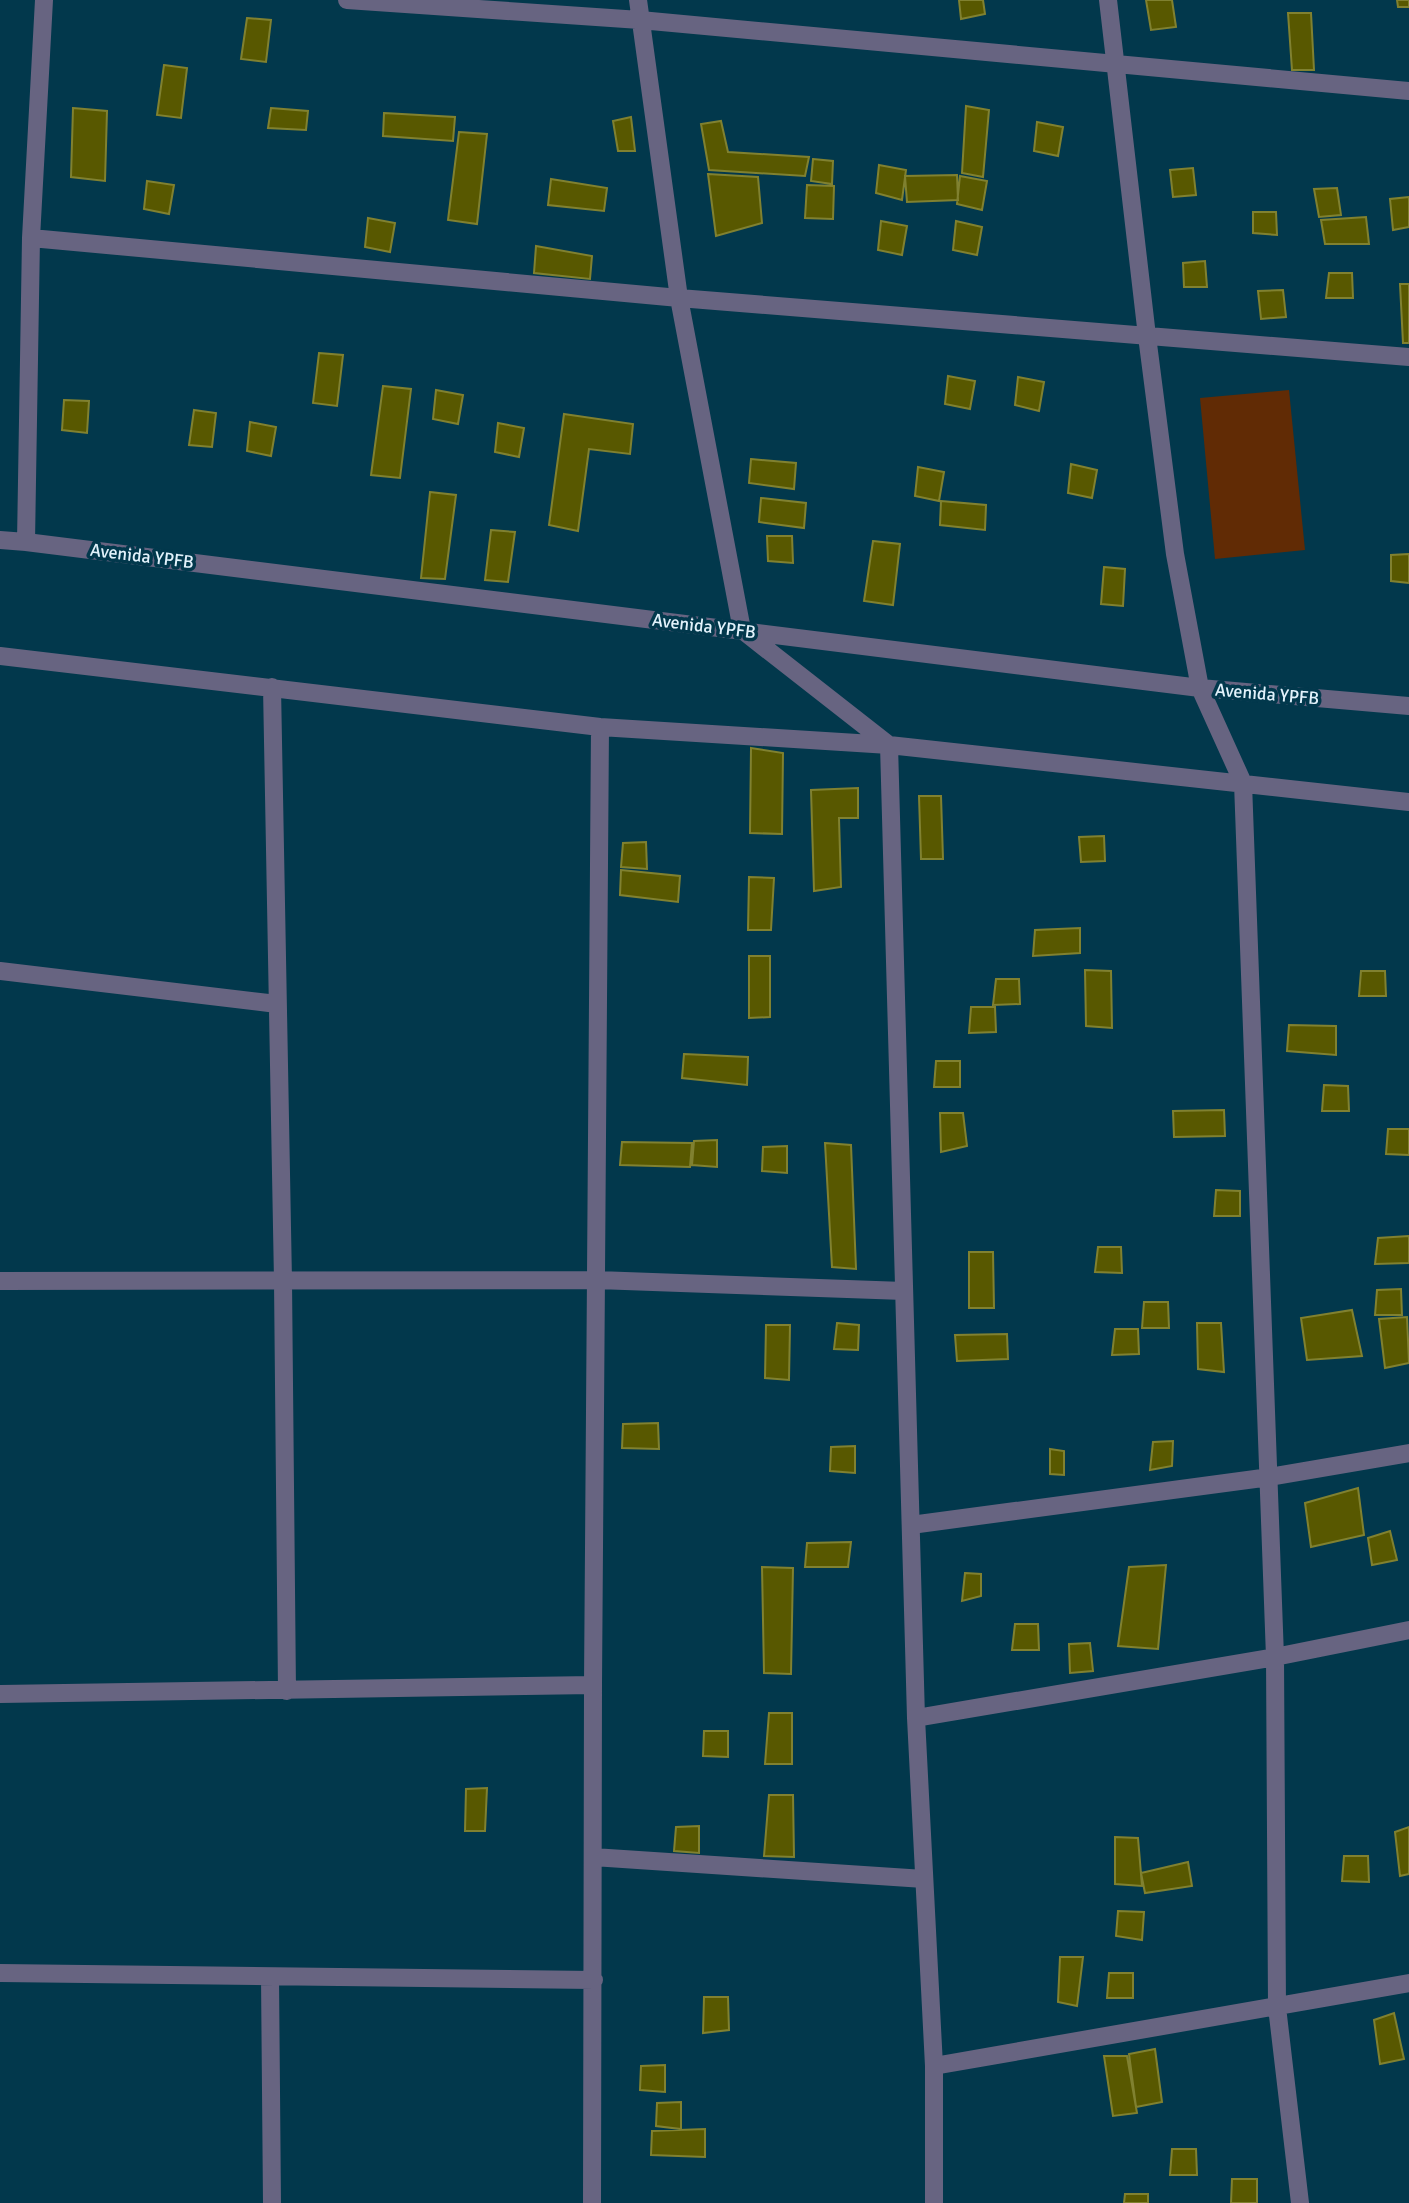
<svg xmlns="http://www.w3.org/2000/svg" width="1409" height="2203" font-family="Signika,sans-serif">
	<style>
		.green { fill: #612b05 }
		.building { fill: #585800; stroke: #808130; stroke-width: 2 }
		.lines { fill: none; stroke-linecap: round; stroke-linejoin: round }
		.minor { stroke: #676481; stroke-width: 18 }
		.labels { text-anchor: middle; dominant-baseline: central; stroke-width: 7; stroke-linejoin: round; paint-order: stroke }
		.street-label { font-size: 18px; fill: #e2f2fb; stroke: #02384c }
	</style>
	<rect width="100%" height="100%" fill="#02384c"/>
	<path class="green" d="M 1289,390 L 1305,550 L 1215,559 L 1200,398 Z"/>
	<path class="building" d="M 959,0 L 983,0 L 985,14 L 961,19 Z
		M 1146,0 L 1172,0 L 1176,27 L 1151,30 Z
		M 1397,0 L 1409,0 L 1409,7 L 1398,7 Z
		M 1288,13 L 1311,13 L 1314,70 L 1292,70 Z
		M 247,18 L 271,20 L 266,62 L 241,59 Z
		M 164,65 L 187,68 L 181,118 L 157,115 Z
		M 966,106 L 989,110 L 983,177 L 962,173 Z
		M 73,108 L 107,111 L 105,181 L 71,177 Z
		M 271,108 L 308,111 L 306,130 L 268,128 Z
		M 384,113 L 455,117 L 453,141 L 383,136 Z
		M 631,117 L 635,151 L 618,151 L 613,121 Z
		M 721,121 L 728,152 L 809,157 L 805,176 L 709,170 L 701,124 Z
		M 1037,122 L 1063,127 L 1058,156 L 1034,151 Z
		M 459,132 L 487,134 L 477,224 L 448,220 Z
		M 813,159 L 833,161 L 832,184 L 811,181 Z
		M 879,165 L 906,170 L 902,200 L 876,193 Z
		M 1193,168 L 1196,195 L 1173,197 L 1170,170 Z
		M 708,174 L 758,177 L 762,223 L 716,236 Z
		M 957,175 L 958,200 L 907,202 L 905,176 Z
		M 960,176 L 987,181 L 982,210 L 957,204 Z
		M 551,179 L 607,188 L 604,211 L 548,205 Z
		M 147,181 L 174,185 L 169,214 L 144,209 Z
		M 807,185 L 834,186 L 833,219 L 805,218 Z
		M 1337,188 L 1341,215 L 1319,217 L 1314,189 Z
		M 1409,197 L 1409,227 L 1393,230 L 1390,199 Z
		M 1253,212 L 1276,212 L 1277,235 L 1253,233 Z
		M 1366,217 L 1369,244 L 1325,244 L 1321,220 Z
		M 368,218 L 395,223 L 390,252 L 365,247 Z
		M 881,221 L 907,226 L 902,255 L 878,250 Z
		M 956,221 L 982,227 L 977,255 L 953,250 Z
		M 536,246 L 592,256 L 590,279 L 534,273 Z
		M 1205,261 L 1207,287 L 1184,287 L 1183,263 Z
		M 1329,273 L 1352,273 L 1353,298 L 1326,298 Z
		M 1400,284 L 1409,284 L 1409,343 L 1403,343 Z
		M 1283,290 L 1286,317 L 1261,319 L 1258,291 Z
		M 319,353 L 343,355 L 337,406 L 313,403 Z
		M 948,376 L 975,381 L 970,409 L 945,404 Z
		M 1018,377 L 1044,382 L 1039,411 L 1015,405 Z
		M 383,386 L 411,389 L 400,478 L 371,475 Z
		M 436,390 L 463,395 L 458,424 L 433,419 Z
		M 64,400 L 89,401 L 87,433 L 62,430 Z
		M 194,410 L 216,413 L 212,447 L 189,445 Z
		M 564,414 L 633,424 L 630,454 L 589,449 L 578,531 L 549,525 Z
		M 250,422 L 276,427 L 271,456 L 247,451 Z
		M 498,423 L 524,428 L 519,457 L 495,452 Z
		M 751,459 L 796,463 L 794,489 L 749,483 Z
		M 1071,464 L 1097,470 L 1092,498 L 1068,493 Z
		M 918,467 L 944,472 L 939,501 L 915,496 Z
		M 430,492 L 456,495 L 445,579 L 421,578 Z
		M 761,498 L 806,503 L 804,528 L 759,522 Z
		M 941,501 L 986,505 L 985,530 L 940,525 Z
		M 491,530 L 515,532 L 508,582 L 485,580 Z
		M 767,536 L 792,536 L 793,563 L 768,561 Z
		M 873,541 L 900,544 L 893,605 L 864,601 Z
		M 1409,554 L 1409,583 L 1391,581 L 1391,555 Z
		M 1104,567 L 1125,569 L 1123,606 L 1101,604 Z
		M 751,748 L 783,753 L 782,834 L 750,833 Z
		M 858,788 L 858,818 L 839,818 L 841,887 L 814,891 L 811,790 Z
		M 919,796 L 941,796 L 943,859 L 921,859 Z
		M 1104,836 L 1105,861 L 1081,862 L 1079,837 Z
		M 646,842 L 647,869 L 621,867 L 623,843 Z
		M 621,870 L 680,876 L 678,902 L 620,895 Z
		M 749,877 L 774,878 L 771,930 L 748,930 Z
		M 1080,928 L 1080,953 L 1033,956 L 1035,930 Z
		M 749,956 L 770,956 L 770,1017 L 749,1018 Z
		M 1085,970 L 1111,971 L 1112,1028 L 1086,1026 Z
		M 1361,971 L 1385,971 L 1386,996 L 1359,996 Z
		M 996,979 L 1019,979 L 1020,1004 L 993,1005 Z
		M 971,1007 L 995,1007 L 996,1032 L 969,1033 Z
		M 1289,1025 L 1336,1026 L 1336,1055 L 1287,1051 Z
		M 684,1054 L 748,1057 L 747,1085 L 682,1078 Z
		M 936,1061 L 960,1061 L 960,1087 L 934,1087 Z
		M 1324,1085 L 1348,1086 L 1349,1111 L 1322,1111 Z
		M 1224,1110 L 1225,1136 L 1174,1137 L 1173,1111 Z
		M 940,1113 L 963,1113 L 967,1146 L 941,1152 Z
		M 1388,1129 L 1409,1129 L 1409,1155 L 1386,1154 Z
		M 717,1140 L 717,1167 L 692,1165 L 694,1141 Z
		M 622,1142 L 692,1143 L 690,1167 L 620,1165 Z
		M 825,1143 L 851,1145 L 856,1269 L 832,1267 Z
		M 787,1146 L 787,1173 L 762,1171 L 763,1147 Z
		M 1216,1190 L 1240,1191 L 1240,1216 L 1214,1216 Z
		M 1409,1236 L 1409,1263 L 1375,1264 L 1378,1238 Z
		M 1098,1247 L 1121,1247 L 1122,1273 L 1095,1272 Z
		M 969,1252 L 993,1252 L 994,1308 L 969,1308 Z
		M 1401,1289 L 1402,1315 L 1375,1315 L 1377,1290 Z
		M 1144,1302 L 1168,1302 L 1169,1328 L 1142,1328 Z
		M 1352,1310 L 1362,1356 L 1307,1360 L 1301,1318 Z
		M 1407,1317 L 1409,1363 L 1385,1368 L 1379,1319 Z
		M 837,1323 L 859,1325 L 858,1350 L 834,1349 Z
		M 1197,1323 L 1221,1323 L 1224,1372 L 1198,1369 Z
		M 766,1325 L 790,1325 L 789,1380 L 765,1378 Z
		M 1115,1329 L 1138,1329 L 1139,1354 L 1112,1355 Z
		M 1007,1334 L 1008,1359 L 957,1361 L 955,1335 Z
		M 658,1423 L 659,1449 L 622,1448 L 623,1424 Z
		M 1173,1441 L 1172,1466 L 1150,1470 L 1153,1442 Z
		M 855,1446 L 855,1473 L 830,1471 L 831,1447 Z
		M 1050,1449 L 1064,1451 L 1064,1475 L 1050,1474 Z
		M 1358,1488 L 1364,1535 L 1311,1547 L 1305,1503 Z
		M 1390,1531 L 1397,1560 L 1372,1565 L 1368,1538 Z
		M 851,1542 L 848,1567 L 805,1567 L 807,1543 Z
		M 1166,1565 L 1158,1649 L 1118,1646 L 1129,1567 Z
		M 762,1567 L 793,1568 L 791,1674 L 764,1673 Z
		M 965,1573 L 981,1574 L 981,1596 L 962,1601 Z
		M 1015,1624 L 1038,1624 L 1039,1650 L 1012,1650 Z
		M 1090,1643 L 1093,1671 L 1070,1673 L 1069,1644 Z
		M 769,1713 L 792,1713 L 792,1764 L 765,1764 Z
		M 704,1731 L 728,1731 L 728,1757 L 703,1756 Z
		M 487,1788 L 485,1831 L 465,1831 L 466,1789 Z
		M 769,1795 L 793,1795 L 794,1857 L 764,1856 Z
		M 699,1826 L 699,1853 L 674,1851 L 676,1827 Z
		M 1409,1827 L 1409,1874 L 1400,1876 L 1395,1832 Z
		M 1115,1837 L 1138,1838 L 1142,1886 L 1115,1884 Z
		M 1344,1856 L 1368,1856 L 1369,1882 L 1342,1881 Z
		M 1188,1862 L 1192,1886 L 1145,1893 L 1141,1873 Z
		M 1118,1911 L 1144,1912 L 1142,1940 L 1116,1936 Z
		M 1060,1957 L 1083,1957 L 1077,2006 L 1058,2002 Z
		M 1109,1973 L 1133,1973 L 1133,1998 L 1107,1998 Z
		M 704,1997 L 728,1997 L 729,2030 L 703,2033 Z
		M 1394,2013 L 1404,2059 L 1380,2064 L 1374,2020 Z
		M 1155,2049 L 1162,2102 L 1136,2107 L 1129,2054 Z
		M 1104,2056 L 1127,2056 L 1137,2113 L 1113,2116 Z
		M 665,2065 L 665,2092 L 640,2090 L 641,2066 Z
		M 681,2102 L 681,2129 L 656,2126 L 657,2103 Z
		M 705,2129 L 705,2157 L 651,2155 L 652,2131 Z
		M 1172,2149 L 1196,2149 L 1197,2175 L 1170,2175 Z
		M 1232,2179 L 1257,2179 L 1257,2203 L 1231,2203 Z
		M 1125,2194 L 1148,2194 L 1148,2203 L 1124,2203 Z"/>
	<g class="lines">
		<path class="minor" d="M 347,0 L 640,20 L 1409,91
			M 638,0 L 679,298 L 742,630 L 889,745
			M 1108,0 L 1147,336 L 1175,554 L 1200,688 L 1243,783 L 1275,1657 L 1277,2007 L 1300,2203
			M 31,238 L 679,298 L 1409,357
			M 0,540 L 26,542 L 1200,688 L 1409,706
			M 26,542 L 31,238 L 44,0
			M 0,656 L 600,727 L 889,745 L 1409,802
			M 272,687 L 283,1281 L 287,1691
			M 889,745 L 916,1718 L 934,2066 L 934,2203
			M 0,971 L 277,1004
			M 0,1281 L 597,1280 L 904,1291
			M 911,1525 L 1270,1477 L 1409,1453
			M 0,1694 L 593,1685
			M 916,1718 L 1275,1657 L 1409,1630
			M 593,1857 L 924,1879
			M 0,1973 L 594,1980
			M 270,1977 L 272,2203
			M 934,2066 L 1409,1983
			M 592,2203 L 593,1685 L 600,727"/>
	</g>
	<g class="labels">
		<g class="street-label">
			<text transform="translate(142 556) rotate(7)">Avenida YPFB</text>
			<text transform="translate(704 626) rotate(7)">Avenida YPFB</text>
			<text transform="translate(1267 694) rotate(5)">Avenida YPFB</text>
		</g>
	</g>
</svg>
